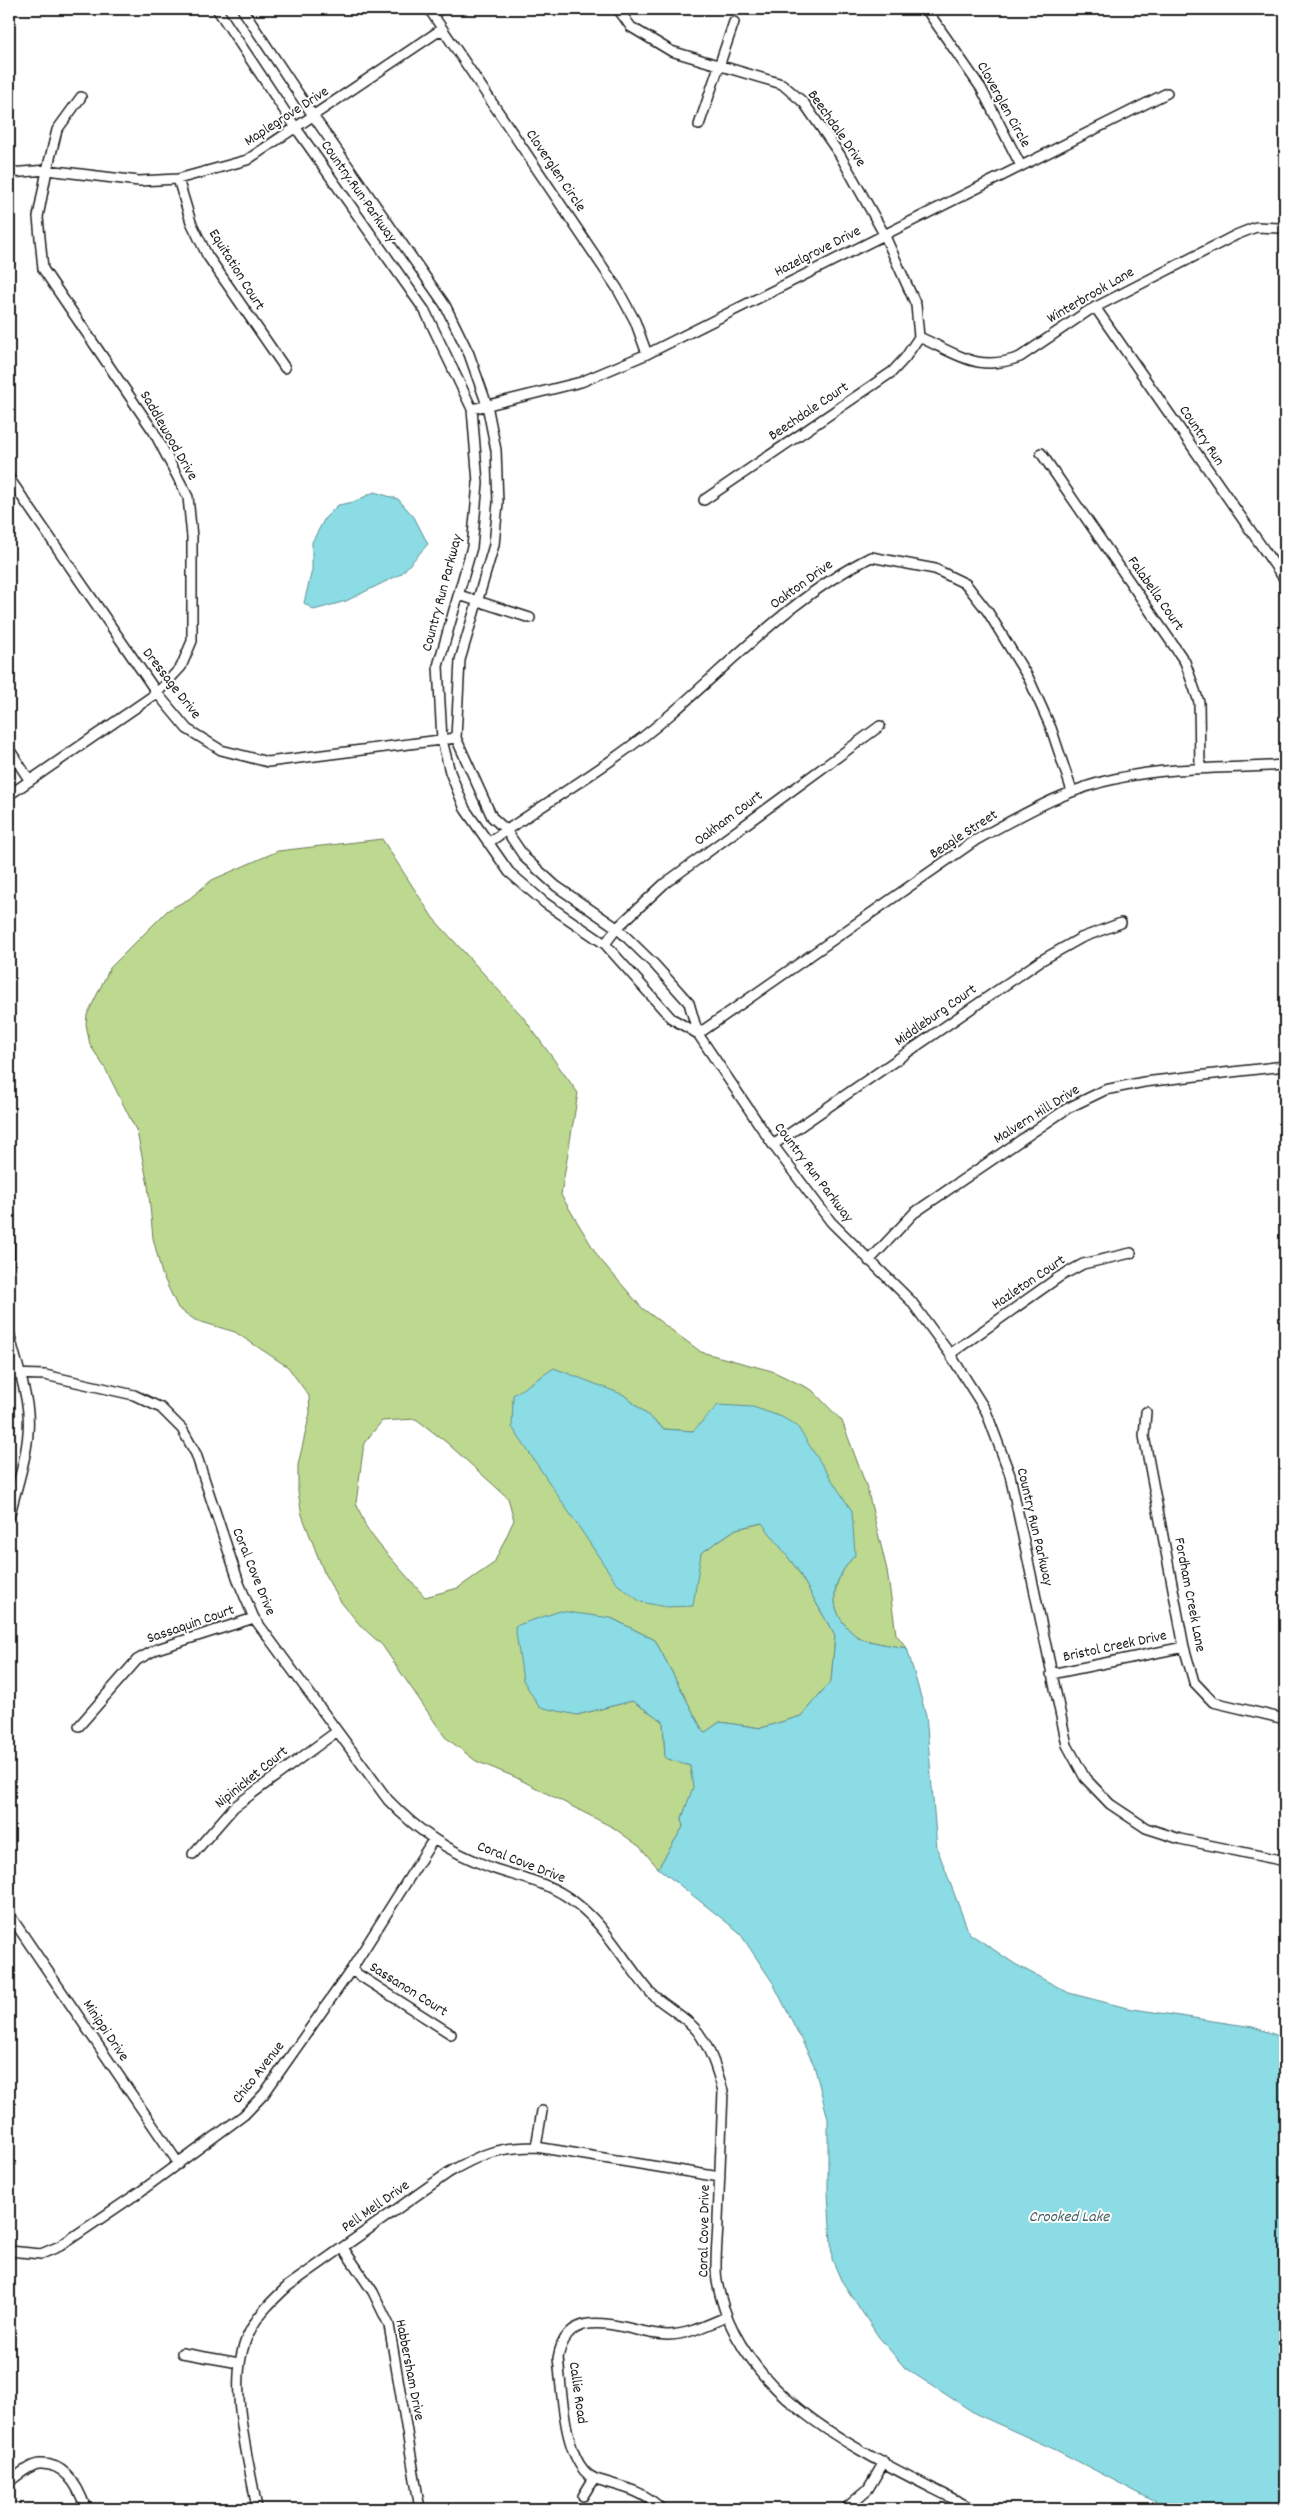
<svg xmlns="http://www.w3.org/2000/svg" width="1294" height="2518" font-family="Dekko,sans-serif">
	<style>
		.green { fill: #bdd990; stroke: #6c7a56; fill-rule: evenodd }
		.water { fill: #8bdce4; stroke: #5f8f94 }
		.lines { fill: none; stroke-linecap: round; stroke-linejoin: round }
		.minor-casing { stroke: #1c1c1c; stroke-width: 12 }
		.minor { stroke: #fff; stroke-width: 9 }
		.labels { text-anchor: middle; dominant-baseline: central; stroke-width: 4; stroke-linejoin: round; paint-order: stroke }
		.street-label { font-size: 15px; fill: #1c1c1c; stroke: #fff }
		.water-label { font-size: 16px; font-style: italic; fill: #435f62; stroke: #fff }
	</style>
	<rect width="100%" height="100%" fill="#fff"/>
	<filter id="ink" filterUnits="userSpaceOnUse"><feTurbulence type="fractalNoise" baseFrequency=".02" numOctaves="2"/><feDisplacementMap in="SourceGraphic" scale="10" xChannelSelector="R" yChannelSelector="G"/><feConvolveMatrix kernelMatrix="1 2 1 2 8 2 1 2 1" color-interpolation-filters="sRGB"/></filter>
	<g filter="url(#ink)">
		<path class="green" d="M 382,839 L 433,918 L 523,1017 L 578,1093 L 561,1195 L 599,1258 L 642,1308 L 701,1352 L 772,1371 L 812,1390 L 842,1421 L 867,1488 L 887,1570 L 896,1634 L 907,1648 C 896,1646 863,1642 855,1635 C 825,1610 831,1581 855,1555 L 693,1431 L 664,1429 L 624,1395 L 701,1553 L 736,1529 L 763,1523 L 797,1569 L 835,1636 L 831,1681 L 801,1716 L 761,1728 L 720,1722 L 704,1733 L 655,1640 L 611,1618 L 577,1715 L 632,1701 L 663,1721 L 665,1758 L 690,1766 L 694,1787 L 682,1818 L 683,1827 L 658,1868 L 640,1847 L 614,1828 L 515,1777 L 476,1761 L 445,1737 L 382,1645 L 360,1625 L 341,1602 L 325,1575 L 302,1515 L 298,1492 L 298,1465 L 310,1413 L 309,1396 L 288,1367 L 235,1332 L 195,1320 L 178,1308 L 162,1274 L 153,1238 L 148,1185 L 137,1132 L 105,1068 L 90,1045 L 86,1024 L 87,1015 L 110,968 L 168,910 L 189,899 L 212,880 L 278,851 ZM 416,1419 L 446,1442 L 508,1498 L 514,1520 L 494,1563 L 458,1588 L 425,1597 L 381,1547 L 367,1529 L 356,1503 L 364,1443 L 382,1421 Z"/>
		<path class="water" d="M 374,492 L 398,499 L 414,517 L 428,544 L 401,574 L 346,601 L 314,610 L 304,603 L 312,570 L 312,542 L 325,518 L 338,505 L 354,502 Z
			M 554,1368 L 624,1395 L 664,1429 L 693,1431 L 718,1405 L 753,1407 L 782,1417 L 797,1426 L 852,1511 L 855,1555 C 831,1581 825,1610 855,1635 C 863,1642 896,1646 907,1648 L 926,1715 L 937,1848 L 969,1933 L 1015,1964 L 1069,1993 L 1127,2008 L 1253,2027 L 1285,2038 L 1285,2509 L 1169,2509 L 1056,2450 L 976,2414 L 905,2368 L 878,2336 L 841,2280 L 832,2259 L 828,2193 L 828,2119 L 814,2065 L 773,1983 L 739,1932 L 658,1868 L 683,1827 L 682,1818 L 693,1787 L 690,1766 L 665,1758 L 663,1721 L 632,1701 L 577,1715 L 539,1707 L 523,1680 L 515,1626 L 560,1611 L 611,1618 L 655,1640 L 704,1733 L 720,1722 L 761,1728 L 801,1716 L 831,1681 L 835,1636 L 797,1569 L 762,1523 L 736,1529 L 701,1553 L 693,1606 L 666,1607 L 641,1602 L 617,1584 L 512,1427 L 513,1395 Z"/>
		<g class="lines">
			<g class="minor-casing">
				<path id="minor" d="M 217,9 L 296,128 L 425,311 L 472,409 L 478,483 L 472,547 L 438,666 L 442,740 L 450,772 L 465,809 L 509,872 L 545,903 L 605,944 L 671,1018 L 698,1034
					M 242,9 L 314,117 L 445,305 L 469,354 L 487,405 L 496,450 L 498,503 L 494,545 L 460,660 L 456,738 L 492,817 L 506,830 L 525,858 L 556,886 L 617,928 L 655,965 L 689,1003 L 698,1034 L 773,1145 L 831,1222 L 911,1301 L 950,1354 L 986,1411 L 1010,1475 L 1067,1745 L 1085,1778 L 1110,1804 L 1146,1828 L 1180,1839 L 1285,1861
					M 429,9 L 617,288 L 635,321 L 647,354
					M 618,9 L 631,27 L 671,51 L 782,84 L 804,103 L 840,155 L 884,234 L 916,305 L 919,337
					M 926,9 L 981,88 L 1021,166
					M 699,125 L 734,22
					M 9,173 L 47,170 L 139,181 L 178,179 L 247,160 L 442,29
					M 178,179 L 191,222 L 207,255 L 285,368
					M 1095,307 L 1285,580
					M 919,337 C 958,354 977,373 1020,357 L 1088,311 L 1236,235 L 1256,227 L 1279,228
					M 472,409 L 581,382 L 647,354 L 1167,93
					M 1041,453 L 1185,662 L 1199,702 L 1200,767
					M 9,478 L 157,693 L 187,729 L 221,750 L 268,762 L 456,738
					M 704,500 L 892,372 L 905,358 L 919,337
					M 459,595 L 530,618
					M 9,749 L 30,781
					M 9,795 L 157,693 L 181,667 L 192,641 L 192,537 L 188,497 L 154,432 L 43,269 L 38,217 L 47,170 L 57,130 L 81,97
					M 488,843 C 549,800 615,763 671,714 C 735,659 794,595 871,557 L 935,569 L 966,584 L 988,612 L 1029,679 L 1051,728 L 1072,791
					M 605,944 L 617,928 L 664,884 L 880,726
					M 698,1034 L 976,840 C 1022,815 1067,788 1119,778 C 1174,766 1230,769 1285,765
					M 773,1145 L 1040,961 L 1081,938 L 1121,923
					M 9,1218 L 9,1226
					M 9,1241 L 9,1268
					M 869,1261 L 914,1213 L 1068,1108 L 1105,1090 L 1144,1082 L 1285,1066
					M 9,1331 C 14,1358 26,1385 28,1413 C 31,1448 17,1484 9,1518
					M 950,1354 L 1059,1277 L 1083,1264 L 1131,1253
					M 9,1374 L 45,1375 L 134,1395 L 161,1408 L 182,1429 L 196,1454 L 239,1583 L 254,1618 L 388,1800 C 421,1834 448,1851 492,1868 C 517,1877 543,1881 566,1896 C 604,1920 622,1960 651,1993 C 665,2007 686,2016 698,2032 C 711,2050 717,2070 723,2091 C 721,2134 720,2177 718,2220 C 718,2239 714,2262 717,2281 C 739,2405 874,2457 973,2509
					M 1146,1412 L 1144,1436 L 1184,1647 L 1194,1682 L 1213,1702 L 1285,1719
					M 1051,1674 L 1184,1647
					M 79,1726 L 137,1660 L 157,1649 L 254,1618
					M 193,1854 L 234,1807 L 336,1732
					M 9,1914 L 179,2164
					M 351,1970 L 451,2034
					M 536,2147 L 542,2111
					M 343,2248 L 373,2292 L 389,2325 L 420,2509
					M 9,2251 L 41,2254 L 60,2246 L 141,2191 L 244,2115 L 264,2094 L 351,1970 L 433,1840
					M 182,2353 L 239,2363
					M 9,2482 C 17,2476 29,2465 39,2464 C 66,2462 79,2488 86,2509
					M 583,2496 L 594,2478
					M 257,2509 C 249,2458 225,2380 249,2333 C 258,2314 273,2300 288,2286 L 448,2173 C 480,2154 498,2147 536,2147 L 720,2177
					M 661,2509 C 642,2489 620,2487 596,2479 C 563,2467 562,2388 558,2358 C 569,2298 629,2334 667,2335 C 687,2335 707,2325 726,2317
					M 845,2509 L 868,2489 L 884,2462"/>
			</g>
			<use href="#minor" class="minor"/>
		</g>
	</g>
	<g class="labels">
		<g class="street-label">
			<text transform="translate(1003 105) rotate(61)">Cloverglen Circle</text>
			<text transform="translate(287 117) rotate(-33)">Maplegrove Drive</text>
			<text transform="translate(836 129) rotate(55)">Beechdale Drive</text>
			<text transform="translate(555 171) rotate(56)">Cloverglen Circle</text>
			<text transform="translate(358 192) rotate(55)">Country Run Parkway</text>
			<text transform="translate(818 252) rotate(-27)">Hazelgrove Drive</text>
			<text transform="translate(236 270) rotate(58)">Equitation Court</text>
			<text transform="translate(1091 296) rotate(-30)">Winterbrook Lane</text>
			<text transform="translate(809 412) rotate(-34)">Beechdale Court</text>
			<text transform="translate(168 436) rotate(60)">Saddlewood Drive</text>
			<text transform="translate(1201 436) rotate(56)">Country Run</text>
			<text transform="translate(802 585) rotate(-36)">Oakton Drive</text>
			<text transform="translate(443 593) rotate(-75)">Country Run Parkway</text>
			<text transform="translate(1155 594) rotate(55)">Falabella Court</text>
			<text transform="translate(171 684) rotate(52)">Dressage Drive</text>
			<text transform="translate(729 819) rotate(-37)">Oakham Court</text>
			<text transform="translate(964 835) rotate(-33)">Beagle Street</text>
			<text transform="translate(936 1016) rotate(-35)">Middleburg Court</text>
			<text transform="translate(1037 1115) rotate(-32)">Malvern Hill Drive</text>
			<text transform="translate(813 1173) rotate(53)">Country Run Parkway</text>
			<text transform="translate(1029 1283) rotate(-34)">Hazleton Court</text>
			<text transform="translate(1034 1527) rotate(77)">Country Run Parkway</text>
			<text transform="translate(253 1572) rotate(68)">Coral Cove Drive</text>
			<text transform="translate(1189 1595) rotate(79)">Fordham Creek Lane</text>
			<text transform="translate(191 1625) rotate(-19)">Sassaquin Court</text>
			<text transform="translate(1115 1647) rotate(-12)">Bristol Creek Drive</text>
			<text transform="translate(252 1778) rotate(-39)">Nipinicket Court</text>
			<text transform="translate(521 1863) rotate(21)">Coral Cove Drive</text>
			<text transform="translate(408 1990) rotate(32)">Sassanon Court</text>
			<text transform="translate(105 2031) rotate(56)">Minippi Drive</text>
			<text transform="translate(259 2073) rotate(-52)">Chico Avenue</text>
			<text transform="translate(376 2207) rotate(-35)">Pell Mell Drive</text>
			<text transform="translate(705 2231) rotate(-89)">Coral Cove Drive</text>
			<text transform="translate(409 2370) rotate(79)">Habbersham Drive</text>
			<text transform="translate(577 2393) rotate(82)">Callie Road</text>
		</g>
		<g class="water-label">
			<text x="1069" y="2217">Crooked Lake</text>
		</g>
	</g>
	<rect width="1294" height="2518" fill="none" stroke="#fff" stroke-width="30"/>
	<rect x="15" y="15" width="1264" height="2488" fill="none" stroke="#1c1c1c" stroke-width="2" filter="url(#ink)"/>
</svg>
